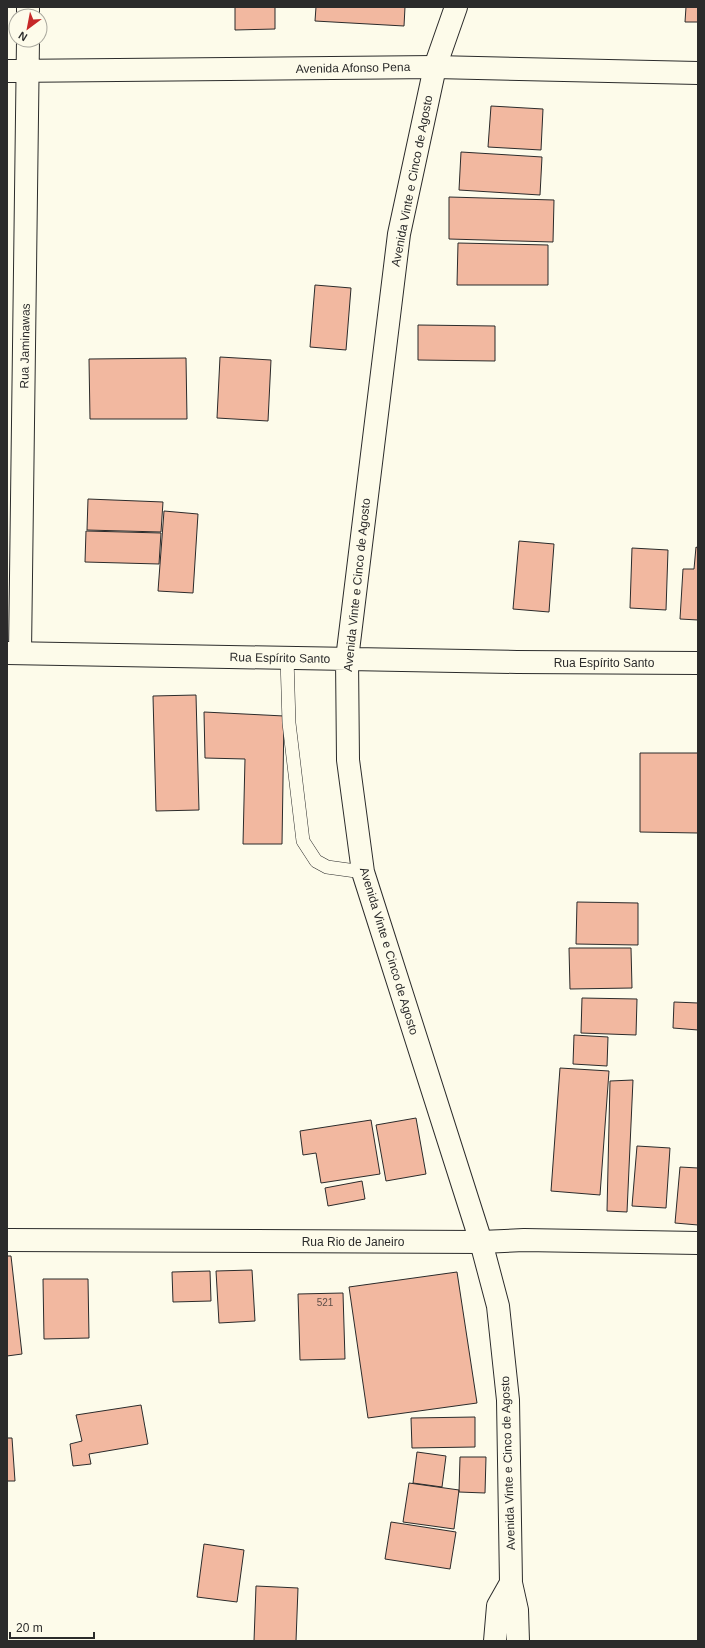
<svg xmlns="http://www.w3.org/2000/svg" width="705" height="1648" font-family="Helvetica,sans-serif">
	<style>
		.building { fill: #f2b8a0; stroke: #2b2b2b }
		.lines { fill: none; stroke-linecap: round; stroke-linejoin: round }
		.lane-casing { stroke: #2b2b2b; stroke-width: 14 }
		.street-casing { stroke: #2b2b2b; stroke-width: 24 }
		.secondary-casing { stroke: #2b2b2b; stroke-width: 24 }
		.lane { stroke: #fdfbea; stroke-width: 13 }
		.street { stroke: #fdfbea; stroke-width: 22 }
		.secondary { stroke: #fdfbea; stroke-width: 22 }
		.labels { text-anchor: middle; dominant-baseline: central; stroke-width: 3; stroke-linejoin: round; paint-order: stroke }
		.number-label { font-size: 10px; fill: #5d4e48 }
		.street-label { font-size: 12px; fill: #2b2b2b; stroke: #fdfbea }
	</style>
	<rect width="100%" height="100%" fill="#fdfbea"/>
	<path class="building" d="M 235,7 L 275,7 L 275,29 L 235,30 Z
		M 316,7 L 405,7 L 404,26 L 315,21 Z
		M 686,7 L 698,7 L 698,22 L 685,22 Z
		M 491,106 L 543,109 L 541,150 L 488,147 Z
		M 461,152 L 542,157 L 540,195 L 459,190 Z
		M 449,197 L 554,200 L 553,242 L 449,239 Z
		M 458,243 L 548,245 L 548,285 L 457,285 Z
		M 315,285 L 351,288 L 346,350 L 310,347 Z
		M 418,325 L 495,326 L 495,361 L 418,360 Z
		M 220,357 L 271,360 L 268,421 L 217,418 Z
		M 186,358 L 187,419 L 90,419 L 89,359 Z
		M 88,499 L 163,502 L 161,532 L 87,530 Z
		M 164,511 L 198,514 L 193,593 L 158,591 Z
		M 86,531 L 161,533 L 159,564 L 85,562 Z
		M 519,541 L 554,544 L 549,612 L 513,609 Z
		M 696,547 L 698,548 L 698,620 L 680,619 L 683,569 L 694,569 Z
		M 632,548 L 668,550 L 666,610 L 630,608 Z
		M 196,695 L 199,810 L 156,811 L 153,696 Z
		M 204,712 L 284,716 L 282,844 L 243,844 L 245,759 L 205,758 Z
		M 640,753 L 698,753 L 698,833 L 640,832 Z
		M 577,902 L 638,903 L 638,945 L 576,944 Z
		M 569,948 L 631,948 L 632,988 L 570,989 Z
		M 582,998 L 637,999 L 636,1035 L 581,1033 Z
		M 674,1002 L 698,1003 L 698,1030 L 673,1028 Z
		M 574,1035 L 608,1037 L 607,1066 L 573,1064 Z
		M 560,1068 L 609,1071 L 600,1195 L 551,1191 Z
		M 633,1080 L 627,1212 L 607,1211 L 610,1081 Z
		M 416,1118 L 426,1174 L 386,1181 L 376,1125 Z
		M 371,1120 L 380,1174 L 321,1183 L 316,1153 L 303,1155 L 300,1131 Z
		M 637,1146 L 670,1148 L 666,1208 L 632,1206 Z
		M 680,1167 L 698,1168 L 698,1225 L 675,1223 Z
		M 362,1181 L 365,1199 L 328,1206 L 325,1188 Z
		M 7,1256 L 11,1256 L 22,1354 L 7,1356 Z
		M 252,1270 L 255,1321 L 219,1323 L 216,1271 Z
		M 210,1271 L 211,1301 L 173,1302 L 172,1272 Z
		M 457,1272 L 477,1403 L 368,1418 L 349,1287 Z
		M 43,1279 L 88,1279 L 89,1338 L 44,1339 Z
		M 343,1293 L 345,1359 L 300,1360 L 298,1294 Z
		M 141,1405 L 148,1444 L 89,1454 L 91,1464 L 73,1466 L 70,1444 L 82,1441 L 76,1415 Z
		M 475,1417 L 475,1447 L 412,1448 L 411,1418 Z
		M 7,1438 L 12,1438 L 15,1481 L 7,1481 Z
		M 417,1452 L 446,1456 L 442,1487 L 413,1483 Z
		M 460,1457 L 486,1457 L 485,1493 L 459,1492 Z
		M 409,1483 L 459,1490 L 454,1529 L 403,1522 Z
		M 391,1522 L 456,1532 L 450,1569 L 385,1559 Z
		M 204,1544 L 244,1550 L 237,1602 L 197,1597 Z
		M 256,1586 L 298,1588 L 296,1641 L 254,1641 Z"/>
	<g class="lines">
		<g class="lane-casing">
			<path id="lane" d="M 287,658 L 289,723 L 303,841 L 316,861 L 327,867 L 363,872"/>
		</g>
		<g class="street-casing">
			<path id="street" d="M 28,7 L 28,16
				M 7,71 L 435,67 L 698,73
				M 20,653 L 28,40
				M 7,1240 L 481,1242 L 524,1240 L 698,1243"/>
		</g>
		<g class="secondary-casing">
			<path id="secondary" d="M 456,7 L 435,67 L 399,234 L 347,659 L 348,760 L 363,872 L 481,1242 L 498,1306 L 508,1400 L 511,1583 L 517,1610 L 518,1641
				M 7,653 L 517,662 L 698,663
				M 495,1641 L 498,1606 L 511,1583"/>
		</g>
		<use href="#lane" class="lane"/>
		<use href="#street" class="street"/>
		<use href="#secondary" class="secondary"/>
	</g>
	<g class="labels">
		<g class="number-label">
			<text x="325" y="1302">521</text>
		</g>
		<g class="street-label">
			<text transform="translate(353 68) rotate(-1)">Avenida Afonso Pena</text>
			<text transform="translate(412 181) rotate(-79)">Avenida Vinte e Cinco de Agosto</text>
			<text transform="translate(25 346) rotate(-89)">Rua Jaminawas</text>
			<text transform="translate(357 585) rotate(-84)">Avenida Vinte e Cinco de Agosto</text>
			<text transform="translate(280 658) rotate(1)">Rua Espírito Santo</text>
			<text x="604" y="663">Rua Espírito Santo</text>
			<text transform="translate(389 951) rotate(73)">Avenida Vinte e Cinco de Agosto</text>
			<text x="353" y="1242">Rua Rio de Janeiro</text>
			<text transform="translate(508 1463) rotate(-92)">Avenida Vinte e Cinco de Agosto</text>
		</g>
	</g>
	<rect width="705" height="1648" fill="none" stroke="#2b2b2b" stroke-width="16"/>
	<g transform="translate(28 28) rotate(212)"><circle r="19" fill="#fdfbea" stroke="#a9a89e"/>
	<path d="M0-3L7 15L0 10L-7 15Z" fill="#c62828"/>
	<text y="-6" font-size="11" font-weight="bold" text-anchor="middle" fill="#2b2b2b">N</text>
	</g>
	<path d="M10 1632v6h84v-6" fill="none" stroke="#2b2b2b" stroke-width="2"/>
	<text x="16" y="1632" font-size="12" fill="#2b2b2b" stroke="#fdfbea" stroke-width="3" paint-order="stroke">20 m</text>
</svg>
